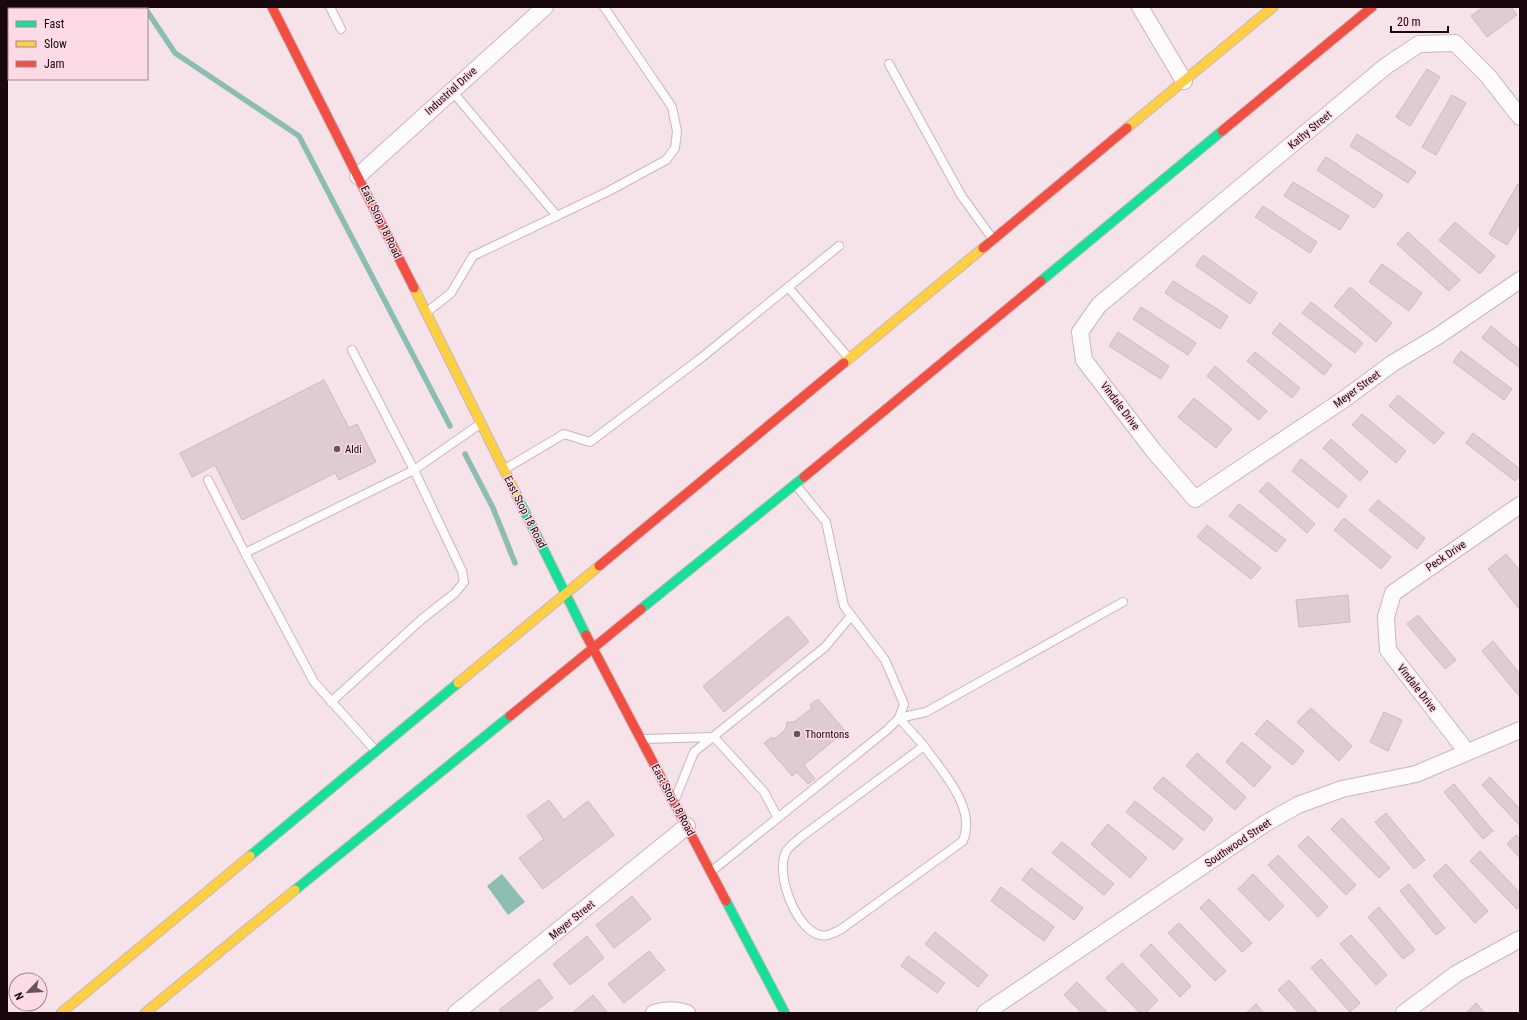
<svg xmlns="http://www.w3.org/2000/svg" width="1527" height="1020" font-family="'Roboto Condensed',sans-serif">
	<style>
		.water { fill: #8bbdb2 }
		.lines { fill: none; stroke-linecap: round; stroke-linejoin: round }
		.stream { stroke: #8bbdb2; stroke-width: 5.5 }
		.building { fill: #deccd2; stroke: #cbbac0 }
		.lane-casing { stroke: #c8b7bd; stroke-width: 10 }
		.street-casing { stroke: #c8b7bd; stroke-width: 18 }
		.fast-casing { stroke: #c8b7bd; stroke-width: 11 }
		.slow-casing { stroke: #c8b7bd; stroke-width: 11 }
		.jam-casing { stroke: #c8b7bd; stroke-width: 11 }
		.lane { stroke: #fefbfc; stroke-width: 8 }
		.street { stroke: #fefbfc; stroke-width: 16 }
		.fast { stroke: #16e098; stroke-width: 9 }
		.slow { stroke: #ffcf43; stroke-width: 9 }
		.jam { stroke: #f24e42; stroke-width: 9 }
		.poi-dot { fill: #66545b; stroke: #fddbe6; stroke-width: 1.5 }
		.labels { text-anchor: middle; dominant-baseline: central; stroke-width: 3; stroke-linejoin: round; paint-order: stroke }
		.street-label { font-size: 11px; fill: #19070e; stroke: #fddbe6 }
		.poi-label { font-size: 11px; fill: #19070e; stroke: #fddbe6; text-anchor: start }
	</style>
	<rect width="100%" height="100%" fill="#f5e3e9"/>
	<path class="water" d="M 502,874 L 525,902 L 508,915 L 487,886 Z"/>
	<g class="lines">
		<path class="stream" d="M 147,11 L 175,53 L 299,136 L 450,426
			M 465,454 L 493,508 L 515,563"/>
	</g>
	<path class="building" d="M 1483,7 L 1511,7 L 1517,15 L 1487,37 L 1471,16 Z
		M 1427,69 L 1440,77 L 1410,126 L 1396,117 Z
		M 1452,95 L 1466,103 L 1436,155 L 1422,147 Z
		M 1357,134 L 1416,172 L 1408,183 L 1350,146 Z
		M 1326,157 L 1383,195 L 1374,208 L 1317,170 Z
		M 1293,182 L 1349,216 L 1340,230 L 1284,196 Z
		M 1518,184 L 1520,185 L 1520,223 L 1507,245 L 1489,234 Z
		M 1263,206 L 1317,242 L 1310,253 L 1255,217 Z
		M 1455,222 L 1495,256 L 1480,274 L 1439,240 Z
		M 1408,232 L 1460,280 L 1449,291 L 1397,244 Z
		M 1203,255 L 1257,293 L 1250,304 L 1196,266 Z
		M 1382,264 L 1422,293 L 1409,311 L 1369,282 Z
		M 1173,281 L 1228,316 L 1220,329 L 1165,293 Z
		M 1350,287 L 1392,323 L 1376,342 L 1334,306 Z
		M 1311,302 L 1363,343 L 1355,353 L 1302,313 Z
		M 1141,307 L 1196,343 L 1188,355 L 1133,319 Z
		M 1280,323 L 1332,365 L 1324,375 L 1272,333 Z
		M 1491,326 L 1520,350 L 1520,368 L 1482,338 Z
		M 1118,332 L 1169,366 L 1161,379 L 1109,346 Z
		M 1461,351 L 1512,389 L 1504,400 L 1453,362 Z
		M 1255,352 L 1300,388 L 1292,398 L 1247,361 Z
		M 1215,366 L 1267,411 L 1259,420 L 1207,376 Z
		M 324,380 L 349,428 L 357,424 L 376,462 L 339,480 L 335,473 L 242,520 L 215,465 L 192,477 L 180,453 Z
		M 1398,395 L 1444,433 L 1434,444 L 1389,406 Z
		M 1194,398 L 1232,429 L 1216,448 L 1178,417 Z
		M 1362,414 L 1406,451 L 1396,463 L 1352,425 Z
		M 1473,433 L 1520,469 L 1520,475 L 1515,481 L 1466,443 Z
		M 1331,439 L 1368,472 L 1360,481 L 1323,448 Z
		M 1301,459 L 1347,496 L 1338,508 L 1292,471 Z
		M 1268,482 L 1315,524 L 1307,533 L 1259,491 Z
		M 1378,500 L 1425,538 L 1417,549 L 1369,510 Z
		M 1239,504 L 1286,540 L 1276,552 L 1229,516 Z
		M 1344,518 L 1391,557 L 1381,569 L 1334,530 Z
		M 1207,525 L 1261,568 L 1251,579 L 1197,537 Z
		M 1506,554 L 1520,571 L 1520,610 L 1488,569 Z
		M 1348,595 L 1350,622 L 1299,627 L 1296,600 Z
		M 1418,615 L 1456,660 L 1445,669 L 1407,624 Z
		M 788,616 L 809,642 L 724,712 L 703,686 Z
		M 1493,641 L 1520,674 L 1520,697 L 1482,651 Z
		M 818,699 L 845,731 L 804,765 L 815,779 L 808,784 L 797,772 L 792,776 L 764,743 L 772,737 L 774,739 L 786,729 L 787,722 L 794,722 L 812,708 L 810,705 Z
		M 1311,708 L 1352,746 L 1339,761 L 1297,722 Z
		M 1384,712 L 1402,720 L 1388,751 L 1370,742 Z
		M 1267,720 L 1304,751 L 1293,765 L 1255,734 Z
		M 1242,742 L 1271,767 L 1254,787 L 1226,762 Z
		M 1197,753 L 1246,797 L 1235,810 L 1186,766 Z
		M 1163,777 L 1213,819 L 1204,831 L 1153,788 Z
		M 1490,777 L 1520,809 L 1520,826 L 1482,785 Z
		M 1454,784 L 1493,831 L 1483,839 L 1444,792 Z
		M 549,800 L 564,820 L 588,801 L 614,835 L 543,889 L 519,858 L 544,839 L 527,816 Z
		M 1135,801 L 1183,839 L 1174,850 L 1126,812 Z
		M 1386,813 L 1425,860 L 1414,869 L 1375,822 Z
		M 1342,818 L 1390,868 L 1379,878 L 1331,829 Z
		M 1108,824 L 1147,858 L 1130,878 L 1091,844 Z
		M 1516,835 L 1520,838 L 1520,858 L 1507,844 Z
		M 1308,836 L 1356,885 L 1346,895 L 1298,846 Z
		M 1062,842 L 1114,884 L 1104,895 L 1052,853 Z
		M 1480,851 L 1520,893 L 1520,906 L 1517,909 L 1470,861 Z
		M 1278,855 L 1328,907 L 1318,917 L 1268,865 Z
		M 1446,864 L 1488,911 L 1475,923 L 1433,876 Z
		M 1031,868 L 1083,908 L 1074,920 L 1022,880 Z
		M 1253,874 L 1284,906 L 1269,921 L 1238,889 Z
		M 1409,884 L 1445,928 L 1436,935 L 1400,891 Z
		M 1001,887 L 1054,927 L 1044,941 L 991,901 Z
		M 632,896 L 651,919 L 614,948 L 596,925 Z
		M 1209,899 L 1252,943 L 1242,952 L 1200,908 Z
		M 1379,907 L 1415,950 L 1403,959 L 1368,917 Z
		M 1179,923 L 1226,971 L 1215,981 L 1168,933 Z
		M 935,932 L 988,975 L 978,987 L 925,944 Z
		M 1351,935 L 1387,975 L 1376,985 L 1340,944 Z
		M 587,936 L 604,958 L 570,985 L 553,964 Z
		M 1151,944 L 1191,986 L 1180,997 L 1140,955 Z
		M 649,951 L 665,970 L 624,1003 L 608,984 Z
		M 908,956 L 945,983 L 937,993 L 901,966 Z
		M 1321,959 L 1360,1003 L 1350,1012 L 1311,968 Z
		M 1122,963 L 1158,1000 L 1146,1013 L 1140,1013 L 1106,978 Z
		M 539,979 L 553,998 L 533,1013 L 502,1013 L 499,1010 Z
		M 1289,980 L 1318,1013 L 1299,1013 L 1278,990 Z
		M 1077,982 L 1108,1013 L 1082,1013 L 1064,995 Z
		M 593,995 L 608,1013 L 572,1013 Z
		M 1476,1003 L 1485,1013 L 1466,1013 Z
		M 1256,1004 L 1264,1013 L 1246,1013 Z"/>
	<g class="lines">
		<g class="lane-casing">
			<path id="lane" d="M 330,7 L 341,29
				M 889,64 L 961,195 L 992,238
				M 452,91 L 557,216
				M 788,287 L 848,357
				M 427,312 L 451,293 L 473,256 L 609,191 L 666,160 L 675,148 L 677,131 L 672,107 L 604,7
				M 505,469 L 564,434 L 590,442 L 701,358 L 839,246
				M 208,480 L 245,553
				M 331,702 L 422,619 L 455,593 L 464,582 L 462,571 L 414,470 L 352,350
				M 643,739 L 714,737 L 764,792 L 778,818
				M 924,746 C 942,772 977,807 963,841 L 840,930 C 833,933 825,938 817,934 C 795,926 775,873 786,852 C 789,846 796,842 801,837 L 924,746 L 899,718 L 926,712 L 1123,602
				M 375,750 L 314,682 L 245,553 L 414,470 L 480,424
				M 676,797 L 694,752 L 825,647 L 851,616
				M 713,870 L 887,730 L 899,718 L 904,704 L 885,660 L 844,606 L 826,522 L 795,484"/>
		</g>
		<g class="street-casing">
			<path id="street" d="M 1140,7 L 1184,81
				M 1520,117 L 1488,76 L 1455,43 L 1419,44 L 1386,66 L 1099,305 L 1080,332 L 1084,360 L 1153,450 L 1195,499 L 1343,400 L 1393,363 L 1438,336 L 1520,280
				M 358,176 L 545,7
				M 1467,752 L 1388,650 L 1386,617 L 1393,593 L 1520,505
				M 456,1013 L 687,826
				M 654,1013 C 666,1009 675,1009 687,1013
				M 985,1013 L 1266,823 L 1298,805 L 1342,789 L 1416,774 L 1520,730
				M 1404,1013 L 1456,974 L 1520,939"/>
		</g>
		<g class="fast-casing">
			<path id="fast" d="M 1041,281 L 1222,131
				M 516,494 L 586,635
				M 641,609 L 804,477
				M 250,856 L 458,683
				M 295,890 L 510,716
				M 726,901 L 785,1013"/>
		</g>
		<g class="slow-casing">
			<path id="slow" d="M 1127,128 L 1273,7
				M 414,288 L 516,494
				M 844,363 L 983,248
				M 458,683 L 599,566
				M 61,1013 L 250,856
				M 145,1013 L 295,890"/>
		</g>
		<g class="jam-casing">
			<path id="jam" d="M 272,7 L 414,288
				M 1222,131 L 1372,7
				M 983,248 L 1127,128
				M 804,477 L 1041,281
				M 599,566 L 844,363
				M 586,635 L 726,901
				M 510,716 L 641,609"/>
		</g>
		<use href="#lane" class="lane"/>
		<use href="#street" class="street"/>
		<use href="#fast" class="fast"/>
		<use href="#slow" class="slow"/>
		<use href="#jam" class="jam"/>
	</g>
	<g class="poi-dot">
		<circle cx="337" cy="449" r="4"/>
		<circle cx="797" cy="734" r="4"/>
	</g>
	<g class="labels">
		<g class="street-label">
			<text transform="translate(451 91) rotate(-42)">Industrial Drive</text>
			<text transform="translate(1310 130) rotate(-40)">Kathy Street</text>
			<text transform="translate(381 222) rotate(64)">East Stop 18 Road</text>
			<text transform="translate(1357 389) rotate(-36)">Meyer Street</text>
			<text transform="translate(1120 406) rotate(53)">Vindale Drive</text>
			<text transform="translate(525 512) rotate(63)">East Stop 18 Road</text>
			<text transform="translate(1446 556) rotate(-34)">Peck Drive</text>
			<text transform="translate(1417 688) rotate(52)">Vindale Drive</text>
			<text transform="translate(673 800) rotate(62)">East Stop 18 Road</text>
			<text transform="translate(1238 843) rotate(-34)">Southwood Street</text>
			<text transform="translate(572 920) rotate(-39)">Meyer Street</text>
		</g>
		<g class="poi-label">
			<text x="345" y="449">Aldi</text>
			<text x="805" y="734">Thorntons</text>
		</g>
	</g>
	<rect width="1527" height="1020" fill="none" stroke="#19070e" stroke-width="16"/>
	<rect x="8" y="8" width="140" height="72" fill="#fddbe6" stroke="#a28690"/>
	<rect x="16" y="21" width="20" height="6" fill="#16e098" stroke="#a28690"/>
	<text x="44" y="28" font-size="12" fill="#19070e">Fast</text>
	<rect x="16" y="41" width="20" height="6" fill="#ffcf43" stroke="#a28690"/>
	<text x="44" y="48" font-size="12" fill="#19070e">Slow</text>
	<rect x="16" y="61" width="20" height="6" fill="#f24e42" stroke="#a28690"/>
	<text x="44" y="68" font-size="12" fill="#19070e">Jam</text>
	<g transform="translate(28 992) rotate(245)"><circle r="19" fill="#fddbe6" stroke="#a28690"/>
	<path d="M0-3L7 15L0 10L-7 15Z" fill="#66545b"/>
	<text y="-6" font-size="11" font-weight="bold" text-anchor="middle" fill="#19070e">N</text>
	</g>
	<path d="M1391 26v6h57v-6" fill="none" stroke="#19070e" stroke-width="2"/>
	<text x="1397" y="26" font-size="12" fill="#19070e" stroke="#fddbe6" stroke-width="3" paint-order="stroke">20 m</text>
</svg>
